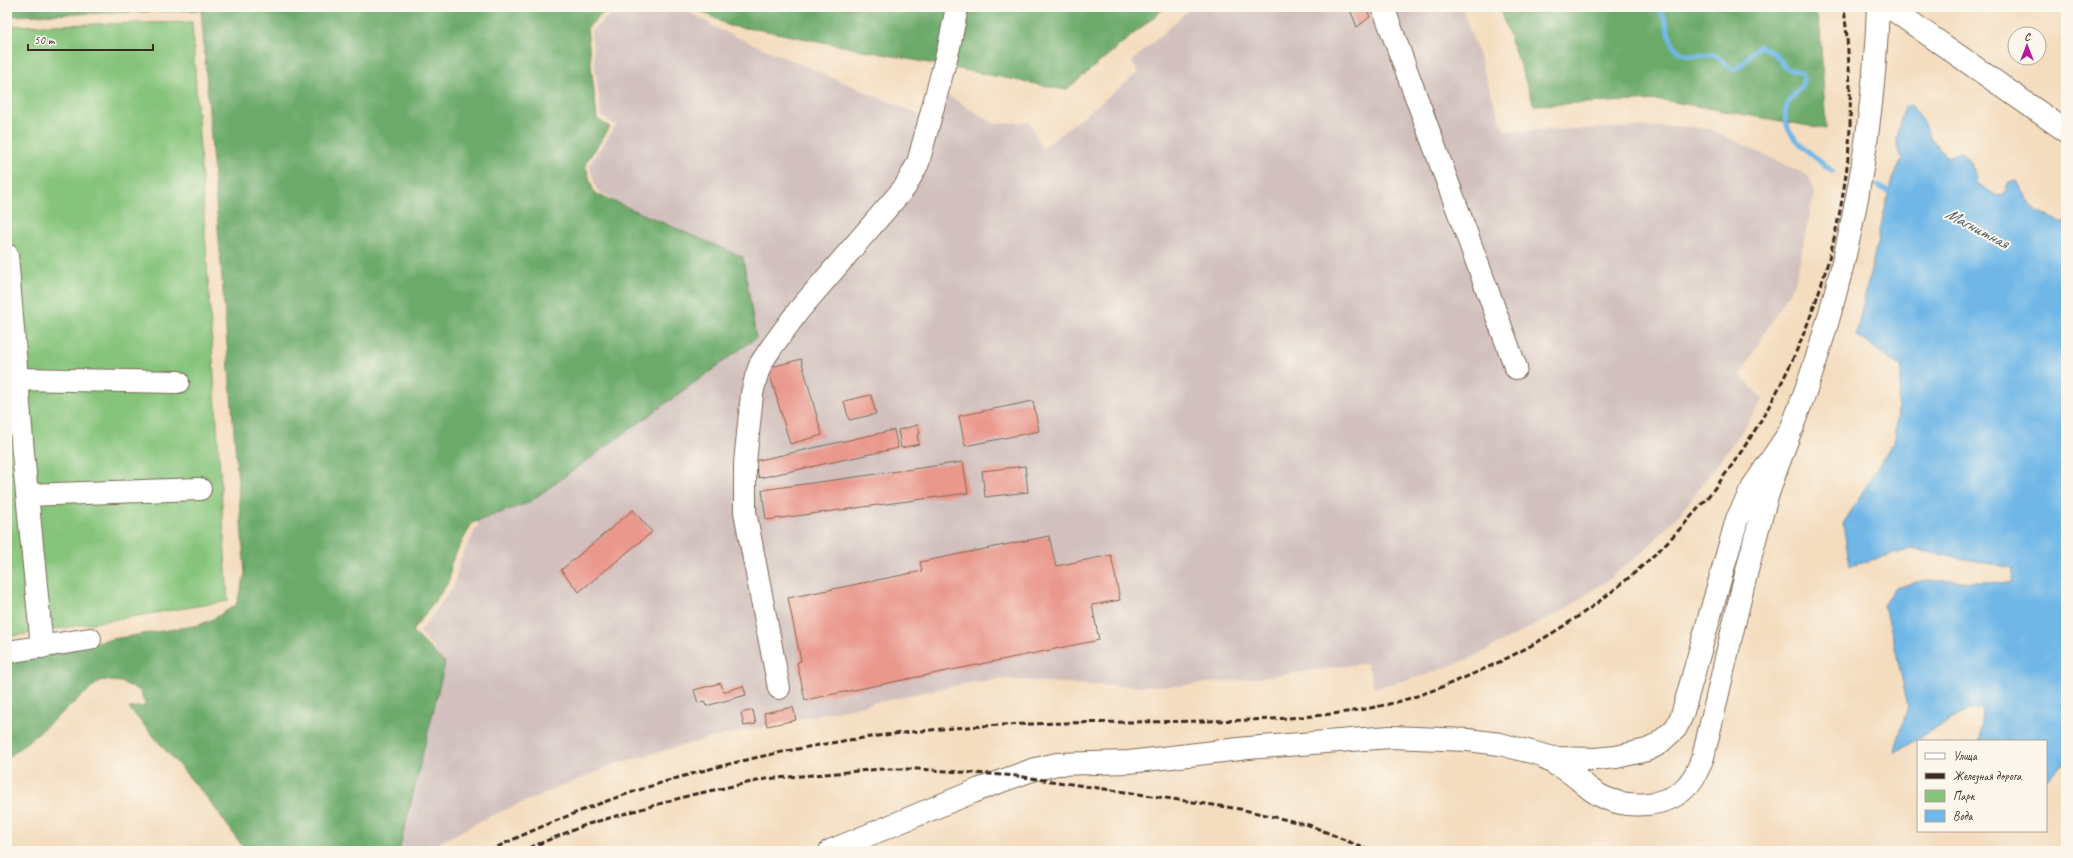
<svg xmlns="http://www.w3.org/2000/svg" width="2073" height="858" font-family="Caveat,sans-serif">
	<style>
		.industrial { fill: #d1c0bd }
		.green { fill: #86c47b; stroke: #60774c }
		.forest { fill: #6caa6b; stroke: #546a44 }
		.water { fill: #70b7e7; stroke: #567082 }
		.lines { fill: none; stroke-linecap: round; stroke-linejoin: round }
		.stream { stroke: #70b7e7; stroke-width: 5 }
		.building { fill: #ea978c }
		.minor-casing { stroke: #7c6956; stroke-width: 24 }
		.minor { stroke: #fff; stroke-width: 22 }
		.rail { stroke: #3b2a1e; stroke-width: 3; stroke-dasharray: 6 3; stroke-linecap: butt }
		.labels { text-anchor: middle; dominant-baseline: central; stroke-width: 4; stroke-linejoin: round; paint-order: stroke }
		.water-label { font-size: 17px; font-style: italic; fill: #4e5b64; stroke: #fbf7ec }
	</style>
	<rect width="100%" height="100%" fill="#fbf7ec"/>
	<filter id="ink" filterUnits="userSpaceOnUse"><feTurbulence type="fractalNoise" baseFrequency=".025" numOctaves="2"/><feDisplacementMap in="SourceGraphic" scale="8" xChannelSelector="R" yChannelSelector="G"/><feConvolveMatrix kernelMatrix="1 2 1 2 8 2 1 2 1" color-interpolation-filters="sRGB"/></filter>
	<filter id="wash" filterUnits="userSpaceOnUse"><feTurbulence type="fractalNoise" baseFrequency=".012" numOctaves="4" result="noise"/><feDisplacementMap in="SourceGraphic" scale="16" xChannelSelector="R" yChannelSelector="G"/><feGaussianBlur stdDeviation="0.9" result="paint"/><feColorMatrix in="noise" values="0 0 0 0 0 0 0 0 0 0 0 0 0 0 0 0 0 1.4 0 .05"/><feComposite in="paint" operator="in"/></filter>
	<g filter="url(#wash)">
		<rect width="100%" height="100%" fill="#f4ddbf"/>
		<path class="industrial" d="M 619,7 L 680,7 L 720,30 L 918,114 L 940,116 L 947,95 L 995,124 L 1030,122 L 1042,149 L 1138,73 L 1132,61 L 1192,7 L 1462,7 L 1504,131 L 1678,126 L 1710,129 L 1809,176 L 1814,194 L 1795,283 L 1740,375 L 1763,399 L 1738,437 L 1682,511 L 1646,549 L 1609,579 L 1562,611 L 1469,659 L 1426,675 L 1374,688 L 1367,663 L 1240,680 L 1175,686 L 1104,686 L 1004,679 L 967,683 L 715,737 L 618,763 L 488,817 L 424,851 L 402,851 L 345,773 L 445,663 L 420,632 L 454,586 L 460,560 L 478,525 L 458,420 L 630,210 L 597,190 L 589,165 L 616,125 L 601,116 L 591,31 Z"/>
		<path class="green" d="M 192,22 L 228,601 L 7,637 L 7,26 Z"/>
		<path class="forest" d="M 7,7 L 610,7 L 587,28 L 597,119 L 610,127 L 585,164 L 594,193 L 743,257 L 756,338 L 528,503 L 472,523 L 451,563 L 449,582 L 412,631 L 445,663 L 399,851 L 246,851 L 209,800 L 129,708 L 146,706 L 139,690 L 121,682 L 101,680 L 7,759 L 7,656 L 199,625 L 213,619 L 236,605 L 245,574 L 201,10 L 7,16 Z
			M 694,7 L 1166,7 L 1066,90 L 761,30 L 729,26 Z
			M 1499,7 L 1814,7 L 1820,29 L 1826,129 L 1662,100 L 1534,105 Z"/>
		<path class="water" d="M 1911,105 L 1918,114 L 1938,149 L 1949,157 L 1960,151 C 1972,160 1974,169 1977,184 L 1998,196 L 2005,192 L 2008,183 L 2017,181 C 2022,189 2023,195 2028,201 C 2034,211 2055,222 2066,223 L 2066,762 L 2046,779 L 2046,741 L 1980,741 L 1982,708 L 1965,711 L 1894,753 L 1908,706 L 1891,629 L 1883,605 L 1895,588 L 1925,580 L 2012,583 L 2013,568 L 1912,549 L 1850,566 L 1843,524 L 1895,439 L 1902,367 L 1856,335 L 1889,191 L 1892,179 L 1902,160 C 1892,144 1900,123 1904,107 Z"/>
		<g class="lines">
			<path class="stream" d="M 1656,7 C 1673,19 1663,51 1688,55 C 1698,57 1707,54 1716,55 L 1733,70 C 1745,67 1749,51 1760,46 L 1773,52 L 1786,68 L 1803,74 C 1805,84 1800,87 1794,95 C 1766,126 1811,153 1832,171
				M 1876,185 L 1893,194"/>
		</g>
		<g id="blocks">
			<path class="building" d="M 1349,7 L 1366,7 L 1370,17 L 1357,27 Z
				M 801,359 L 822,435 L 790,444 L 768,368 Z
				M 871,395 L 876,414 L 849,420 L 844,401 Z
				M 1033,401 L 1039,431 L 965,446 L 959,416 Z
				M 918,425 L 920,434 L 917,434 L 919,444 L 901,448 L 898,430 Z
				M 894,430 L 898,448 L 759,478 L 755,461 Z
				M 963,462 L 968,493 L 766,520 L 762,490 Z
				M 1025,466 L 1028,492 L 985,497 L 982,471 Z
				M 633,510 L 652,532 L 579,592 L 561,570 Z
				M 1049,536 L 1056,566 L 1111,555 L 1120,600 L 1092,605 L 1099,640 L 805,700 L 797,662 L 801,661 L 788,598 L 922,571 L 920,562 Z
				M 721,683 L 723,692 L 743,686 L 746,695 L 706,706 L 704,701 L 698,703 L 694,690 Z
				M 793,707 L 796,720 L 767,726 L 764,713 Z
				M 753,710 L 756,724 L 744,726 L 741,713 Z"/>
		</g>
	</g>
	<g filter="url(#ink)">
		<use href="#blocks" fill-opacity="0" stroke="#7c6956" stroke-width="1"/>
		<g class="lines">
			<g class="minor-casing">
				<path id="minor" d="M 1383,7 L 1516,368
					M 1889,7 L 2066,131
					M 7,255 L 23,453 L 42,647
					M 7,381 L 17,379 L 178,382
					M 27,495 L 200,489
					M 7,652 L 90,639
					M 779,688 L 745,512 L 745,463 L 752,394 L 756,377 L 761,363 L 771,348 L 799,310 L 905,187 L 918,163 L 949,47 L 957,7
					M 1548,760 C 1556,765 1565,769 1572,774 C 1581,781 1590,791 1601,796 C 1626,809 1667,808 1687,786 C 1695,778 1699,767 1703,757 C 1724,671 1741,584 1766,500 C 1782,448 1805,399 1820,347 C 1854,237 1874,122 1878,7
					M 830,851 L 980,789 L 1032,770 L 1057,764 L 1129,762 L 1248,748 L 1390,737 L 1468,740 L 1500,744 L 1554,758 L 1596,759 L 1616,757 L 1647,750 L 1657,745 L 1676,728 L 1682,715 L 1737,519 L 1754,485 L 1793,427"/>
			</g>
			<use href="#minor" class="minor"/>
			<path class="rail" d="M 489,851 C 658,768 844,729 1031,724 C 1089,722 1148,722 1206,721 C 1266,720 1329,718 1389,704 C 1418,697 1448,685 1475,673 C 1678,586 1813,398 1845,181 C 1854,124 1850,65 1844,7
				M 521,851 L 588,824 L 691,795 L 766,779 L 882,769 L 918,769 L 1017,776 L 1240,809 L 1309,825 L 1371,851"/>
		</g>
	</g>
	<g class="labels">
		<g class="water-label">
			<text transform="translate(1977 228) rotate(28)">Магнитная</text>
		</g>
	</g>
	<rect width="2073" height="858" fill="none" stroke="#fbf7ec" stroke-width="24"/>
	<rect x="1917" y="740" width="130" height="92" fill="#fbf7ec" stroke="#aea59a"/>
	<rect x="1925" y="753" width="20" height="6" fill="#ffffff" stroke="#aea59a"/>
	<text x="1953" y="760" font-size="12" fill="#3b2a1e">Улица</text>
	<rect x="1925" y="773" width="20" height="6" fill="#3b2a1e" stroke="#aea59a"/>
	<text x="1953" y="780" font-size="12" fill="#3b2a1e">Железная дорога</text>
	<rect x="1925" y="790" width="20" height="12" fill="#86c47b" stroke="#aea59a"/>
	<text x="1953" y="800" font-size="12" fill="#3b2a1e">Парк</text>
	<rect x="1925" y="810" width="20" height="12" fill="#70b7e7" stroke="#aea59a"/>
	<text x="1953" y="820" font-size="12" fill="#3b2a1e">Вода</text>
	<g transform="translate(2027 46)"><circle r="19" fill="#fbf7ec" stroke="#aea59a"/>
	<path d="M0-3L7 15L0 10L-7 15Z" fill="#b5179e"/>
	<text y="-6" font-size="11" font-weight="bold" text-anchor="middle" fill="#3b2a1e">С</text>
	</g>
	<path d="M28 44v6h125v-6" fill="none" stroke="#3b2a1e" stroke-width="2"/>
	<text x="34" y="44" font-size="12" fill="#3b2a1e" stroke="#fbf7ec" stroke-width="3" paint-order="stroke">50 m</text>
</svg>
